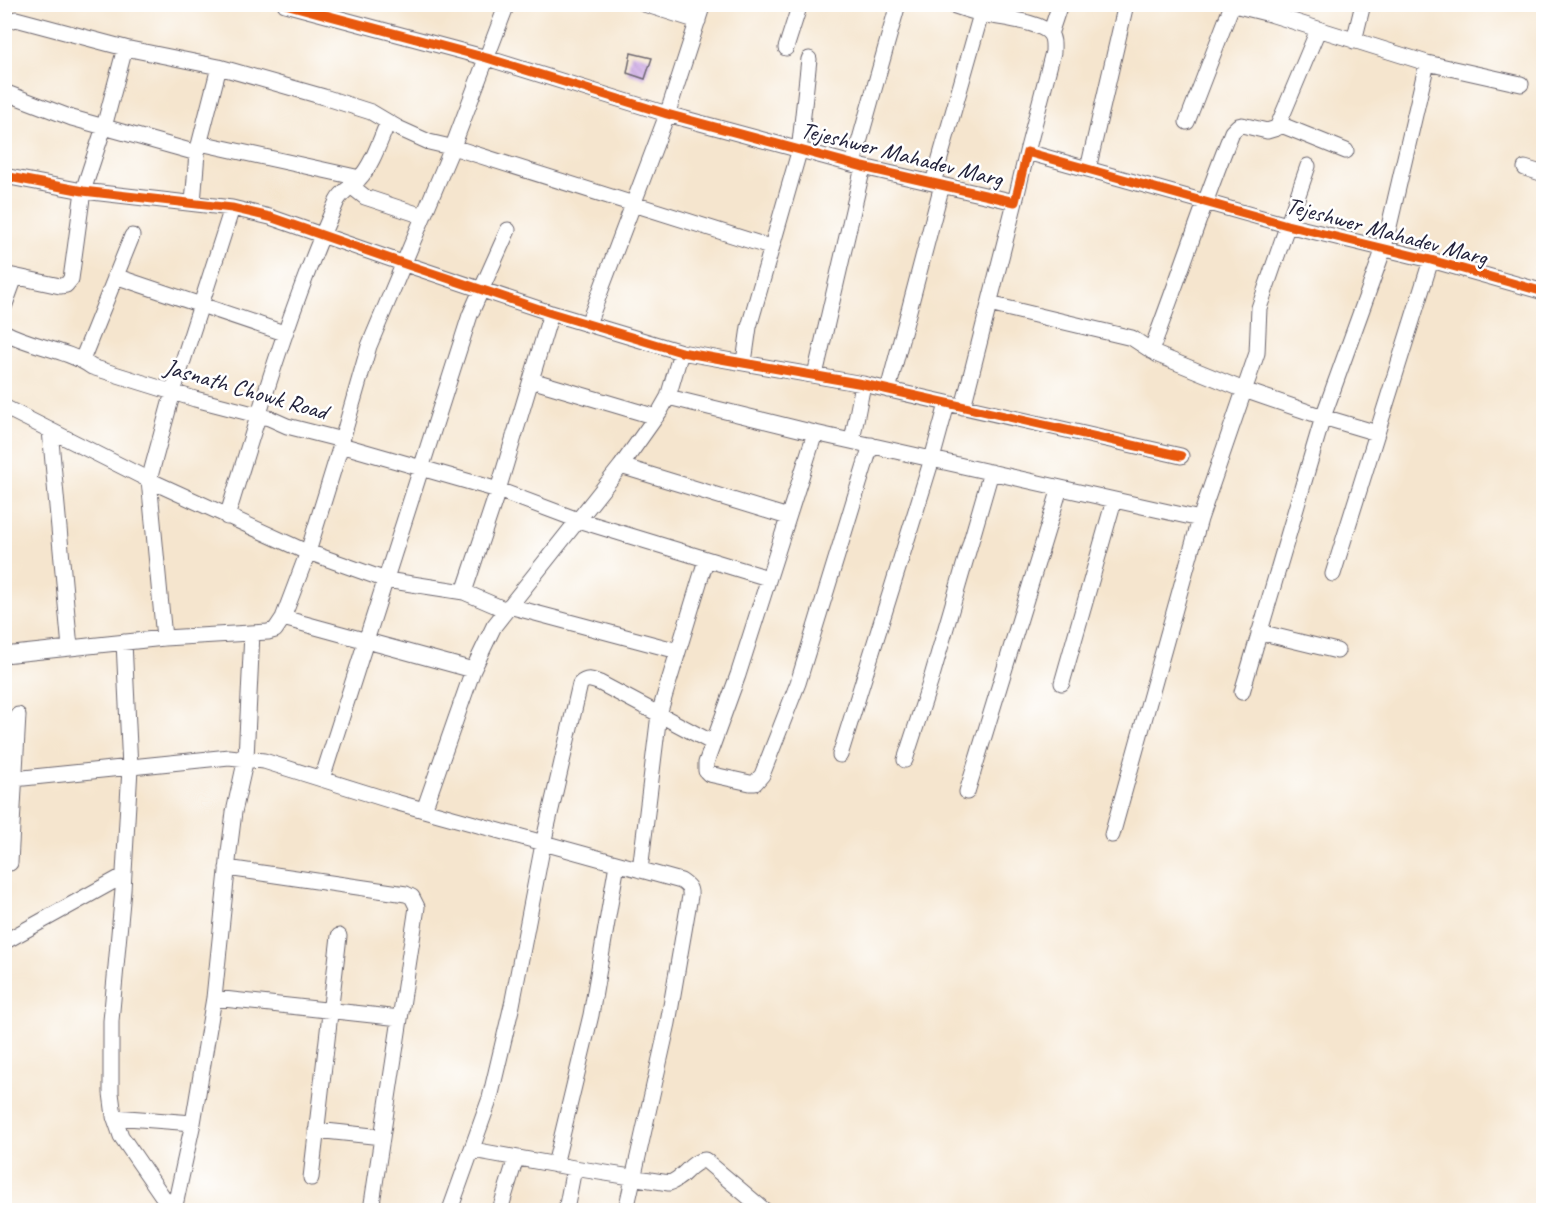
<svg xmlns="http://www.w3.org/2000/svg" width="1548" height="1215" font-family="Caveat,sans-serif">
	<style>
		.building { fill: url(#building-back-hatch) }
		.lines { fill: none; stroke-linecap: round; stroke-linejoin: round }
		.street-casing { stroke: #6c666e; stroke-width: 17 }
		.street { stroke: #fff; stroke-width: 15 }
		.cycleway-casing { stroke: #fff; stroke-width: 13 }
		.cycleway { stroke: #e8590c; stroke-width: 9 }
		.labels { text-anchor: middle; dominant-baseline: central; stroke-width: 5; stroke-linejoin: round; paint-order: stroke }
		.street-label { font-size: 24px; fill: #22223b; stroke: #fff }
	</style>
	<defs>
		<pattern id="building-back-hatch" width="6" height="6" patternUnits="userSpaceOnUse" patternTransform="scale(1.5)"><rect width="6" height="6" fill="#cfabe7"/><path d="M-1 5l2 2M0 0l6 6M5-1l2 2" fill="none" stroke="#b193c7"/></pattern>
	</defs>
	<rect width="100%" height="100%" fill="#fff"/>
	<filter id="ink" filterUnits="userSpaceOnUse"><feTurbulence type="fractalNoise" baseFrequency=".0167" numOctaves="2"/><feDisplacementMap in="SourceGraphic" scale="12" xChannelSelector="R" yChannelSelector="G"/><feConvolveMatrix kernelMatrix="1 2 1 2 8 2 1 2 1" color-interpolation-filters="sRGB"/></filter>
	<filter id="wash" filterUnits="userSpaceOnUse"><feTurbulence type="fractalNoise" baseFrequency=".008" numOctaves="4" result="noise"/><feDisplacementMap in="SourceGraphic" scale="24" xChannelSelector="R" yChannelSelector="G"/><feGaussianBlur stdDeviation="1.35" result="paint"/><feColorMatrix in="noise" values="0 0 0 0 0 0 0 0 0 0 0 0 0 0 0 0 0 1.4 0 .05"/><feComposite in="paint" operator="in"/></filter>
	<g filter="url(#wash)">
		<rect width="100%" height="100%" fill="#f5e5ce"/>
		<g id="blocks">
			<path class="building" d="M 631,53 L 652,58 L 645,79 L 627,73 Z"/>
		</g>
	</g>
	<g filter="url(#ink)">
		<use href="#blocks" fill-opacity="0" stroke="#6c666e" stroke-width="1.5"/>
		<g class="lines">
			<g class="street-casing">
				<path id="street" d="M 285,4 L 487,58 L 667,114 L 863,167 L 1015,202 L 1027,152 L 1287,225 L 1431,260 L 1544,292
					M 644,4 L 698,21
					M 950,4 C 960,8 971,11 982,14 C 997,18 1041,21 1050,34 C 1054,39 1053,46 1053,52 L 1027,152
					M 1230,4 L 1270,14 L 1427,63 L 1521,84
					M 4,22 L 16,19 L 125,48 L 219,67 L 324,97 L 371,112 L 398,128 L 429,142 L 459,149 L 770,247
					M 1050,34 L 1060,4
					M 1354,41 L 1363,4
					M 786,48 L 800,4
					M 4,92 L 72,118 L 197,153
					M 1187,122 L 1232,5
					M 1279,124 L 1346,151
					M 200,143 L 360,178
					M 853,164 L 898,4
					M 1525,168 L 1544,174
					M 1088,169 L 1126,4
					M 4,176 L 83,191 L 232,208 L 270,217 L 408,265 L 551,313 L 681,352 L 863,384 L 1181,456
					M 933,183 L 981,14
					M 351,186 L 365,197 L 423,216
					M 193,203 L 197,153 L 219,67
					M 4,274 L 60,286 L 66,285 L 71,279 L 83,191 L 104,127 L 125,48
					M 115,276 L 284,333
					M 989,304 L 1132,338 L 1158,355 L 1244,390 L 1323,417 L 1377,433
					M 4,307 L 15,277
					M 588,324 L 668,112 L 703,4
					M 4,332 C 32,347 66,349 92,367 L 195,399 L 269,418 L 287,426 L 342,440 L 369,346 L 455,141 L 507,4
					M 1151,351 C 1179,278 1203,204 1232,132 L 1238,126 L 1242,125 L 1267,131 L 1277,128 L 1318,30
					M 82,360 L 132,236
					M 744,362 L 749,327 L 799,152 L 809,59
					M 815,375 L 863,167
					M 531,380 L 656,417
					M 888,390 L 942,185
					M 668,397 L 815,433 L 1200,519
					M 4,407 L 149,480 L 300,549 L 386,580 L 464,592 L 506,610
					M 963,407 L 1015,202
					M 50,430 L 70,648
					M 815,433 L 738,675 L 706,763 L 706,771 L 709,774 L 750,783 L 755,783 L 762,775 L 798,683 L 871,445
					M 852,441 L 863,384
					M 621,466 L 788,517
					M 227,517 C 260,410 291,303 337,201 C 342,191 352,187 359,179 C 373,164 380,140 388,122
					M 1333,574 L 1431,260
					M 464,592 L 498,490 L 551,313
					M 509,606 L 678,651
					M 283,618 L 473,670
					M 1259,632 L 1337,651
					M 164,638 L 149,480 L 173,392 L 232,208
					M 124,642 L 130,768 L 123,890 L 111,1021 L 111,1093 L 114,1116 L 121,1136 L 172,1210
					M 4,655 L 164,638 L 268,632 L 275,630 L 283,618 L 308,552 L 341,445 L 498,490 L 578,520 L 768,578
					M 1062,683 L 1114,500
					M 1242,692 L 1323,417 L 1384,248 L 1427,63
					M 840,755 L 932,459 L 947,404
					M 905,760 L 930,683 L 991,472
					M 322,779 L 470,315 L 508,230
					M 4,780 L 229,757 L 264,761 L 395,802 L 681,881 C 687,885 691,888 690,896 L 668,1023 L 626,1210
					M 967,792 L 1060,488
					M 424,810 L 473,670 L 494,626 L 621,466 L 660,411 L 668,397 L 681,352
					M 1112,835 L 1200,519 L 1257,353 L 1259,308 L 1308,166
					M 10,863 L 18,715
					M 227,868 L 406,894 L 412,897 L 417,907 L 371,1210
					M 640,870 L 659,714 L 706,560
					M 4,942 L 123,876
					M 214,998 L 400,1018
					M 114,1117 L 193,1123
					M 316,1130 L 382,1137
					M 473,1150 L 574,1168 L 669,1183 C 684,1179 690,1161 705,1160 L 764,1210
					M 555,1165 L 591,1015 L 617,864
					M 311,1178 L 339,936
					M 174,1210 L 193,1123 L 214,998 L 229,852 L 234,812 L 246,758 L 252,633
					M 450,1210 L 490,1098 L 512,1005 L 543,844 L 580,684 C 587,677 592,680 600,683 L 713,743
					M 500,1210 L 516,1158
					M 566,1210 L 574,1168"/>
			</g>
			<use href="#street" class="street"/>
			<g class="cycleway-casing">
				<path id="cycleway" d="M 285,4 L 487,58 L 667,114 L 863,167 L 1015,202 L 1027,152 L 1287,225 L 1431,260 L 1544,292
					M 4,176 L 83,191 L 232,208 L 270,217 L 408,265 L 551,313 L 681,352 L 863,384 L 1181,456"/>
			</g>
			<use href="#cycleway" class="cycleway"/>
		</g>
	</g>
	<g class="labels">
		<g class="street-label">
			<text transform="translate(902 154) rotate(14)">Tejeshwer Mahadev Marg</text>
			<text transform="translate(1387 231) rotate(15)">Tejeshwer Mahadev Marg</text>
			<text transform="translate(246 389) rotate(16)">Jasnath Chowk Road</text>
		</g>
	</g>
	<rect width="1548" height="1215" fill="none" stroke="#fff" stroke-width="24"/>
</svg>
